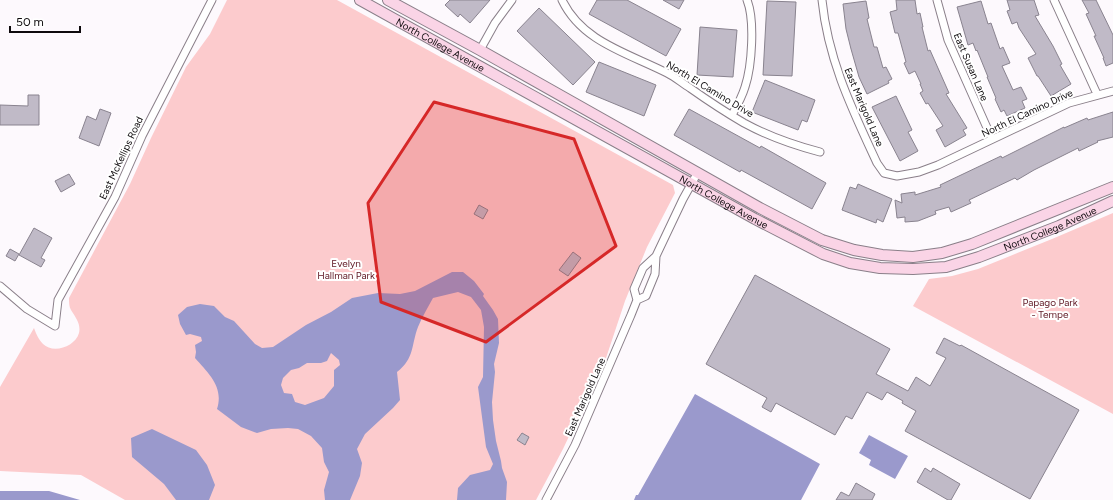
<svg xmlns="http://www.w3.org/2000/svg" width="1113" height="500" font-family="Figtree,sans-serif">
	<style>
		.green { fill: #fccbcd }
		.water { fill: #9a99cc; fill-rule: evenodd }
		.building { fill: #c0bac7; stroke: #89838f }
		.lines { fill: none; stroke-linecap: round; stroke-linejoin: round }
		.street-casing { stroke: #8a7f89; stroke-width: 9 }
		.secondary-casing { stroke: #8a7f89; stroke-width: 12 }
		.street { stroke: #fff; stroke-width: 7 }
		.secondary { stroke: #fad4e6; stroke-width: 10 }
		.marked { fill: #d62828; fill-opacity: 0.2; stroke: #d62828; stroke-width: 3; stroke-linejoin: round }
		.labels { text-anchor: middle; dominant-baseline: central; stroke-width: 4; stroke-linejoin: round; paint-order: stroke }
		.street-label { font-size: 10px; fill: #0e0a0d; stroke: #fff }
		.park-label { font-size: 10px; fill: #5f1723; stroke: #fff }
	</style>
	<rect width="100%" height="100%" fill="#fdf9fd"/>
	<path class="green" d="M 227,0 L 337,0 L 673,185 L 675,193 L 647,247 L 625,301 L 606,358 L 563,449 L 536,500 L 125,500 L 81,475 L 0,471 L 0,387 L 34,328 C 36,333 38,339 43,344 C 53,354 75,347 79,333 C 81,324 76,318 71,310 C 69,307 69,302 69,298 L 130,184 L 151,138 L 186,67 L 210,34 Z
		M 1113,213 L 1113,414 L 913,306 L 929,279 L 952,276 L 978,269 L 1052,239 Z"/>
	<path class="water" d="M 452,272 L 463,272 L 474,281 L 484,294 L 483,296 L 493,310 L 498,319 L 499,343 L 494,364 L 495,372 L 492,402 L 493,420 L 496,441 L 501,461 L 502,468 L 507,482 L 506,500 L 457,500 L 458,488 L 470,475 L 490,470 L 493,464 L 486,447 L 478,387 L 483,377 L 484,327 L 481,310 L 471,297 L 458,292 L 433,298 C 428,307 422,317 418,327 C 411,345 415,358 397,372 L 400,400 L 393,408 L 365,434 L 357,449 L 362,463 L 360,476 L 350,500 L 325,500 L 324,490 L 329,472 L 324,462 L 322,448 L 311,436 L 298,429 L 288,428 L 271,429 L 257,433 L 241,427 L 217,409 C 224,387 209,374 195,358 L 196,352 L 195,345 L 202,341 L 201,337 L 190,334 L 186,335 L 180,324 L 178,315 L 187,307 L 200,304 L 214,306 L 225,317 L 234,321 L 255,344 L 262,348 L 273,347 L 306,325 L 331,312 L 352,298 L 378,293 L 400,294 L 415,291 ZM 331,353 L 339,360 L 340,365 L 334,370 L 334,386 L 324,398 L 305,405 L 295,402 L 292,394 L 284,393 L 281,385 L 283,378 L 291,370 L 299,368 L 307,363 L 321,363 L 327,361 Z
		M 695,394 L 820,464 L 801,500 L 634,500 L 636,495 L 638,495 Z
		M 152,429 L 196,450 L 207,465 L 215,485 L 209,500 L 176,500 L 164,484 L 132,457 L 131,438 Z
		M 869,435 L 908,456 L 895,479 L 869,465 L 871,460 L 859,453 Z
		M 0,491 L 49,491 L 80,500 L 0,500 Z"/>
	<path class="building" d="M 450,0 L 490,0 L 470,23 L 460,14 L 458,17 L 445,5 Z
		M 597,0 L 627,0 L 681,29 L 666,56 L 589,14 Z
		M 663,0 L 684,0 L 679,9 Z
		M 896,0 L 915,0 L 917,14 L 920,13 L 923,27 L 922,27 L 928,51 L 930,50 L 949,93 L 946,94 L 967,128 L 963,130 L 966,135 L 945,147 L 936,130 L 943,126 L 928,103 L 926,104 L 920,93 L 923,91 L 920,84 L 921,84 L 915,71 L 909,74 L 904,63 L 906,62 L 898,33 L 895,33 L 890,12 L 897,10 Z
		M 1007,0 L 1034,0 L 1039,15 L 1035,16 L 1053,46 L 1062,64 L 1060,65 L 1071,84 L 1051,96 L 1038,76 L 1037,76 L 1028,58 L 1036,54 L 1019,28 L 1017,22 L 1012,24 L 1007,11 L 1010,10 Z
		M 1082,0 L 1096,0 L 1113,35 L 1113,63 L 1106,66 L 1103,58 L 1104,58 L 1094,36 L 1096,36 L 1086,14 L 1089,13 Z
		M 767,1 L 796,2 L 792,76 L 763,75 Z
		M 866,1 L 869,18 L 867,19 L 874,47 L 877,47 L 883,68 L 886,67 L 892,79 L 888,81 L 889,83 L 867,94 L 859,77 L 851,49 L 846,29 L 843,4 Z
		M 981,1 L 988,24 L 991,23 L 1000,49 L 1003,47 L 1010,63 L 1002,66 L 1013,90 L 1021,87 L 1027,99 L 1022,101 L 1025,108 L 1007,116 L 1004,110 L 1001,112 L 995,99 L 996,98 L 987,77 L 988,77 L 977,50 L 976,51 L 973,43 L 968,45 L 957,7 Z
		M 539,8 L 595,62 L 573,85 L 517,31 Z
		M 700,27 L 737,30 L 733,77 L 697,75 Z
		M 599,62 L 656,85 L 644,116 L 586,92 Z
		M 765,80 L 815,100 L 807,122 L 802,120 L 798,130 L 752,112 Z
		M 28,95 L 39,95 L 39,125 L 0,125 L 0,105 L 28,106 Z
		M 896,96 L 912,130 L 908,132 L 918,151 L 900,161 L 872,107 Z
		M 100,109 L 111,113 L 99,146 L 79,138 L 87,116 L 96,120 Z
		M 689,109 L 760,148 L 761,146 L 826,183 L 812,209 L 741,170 L 740,172 L 674,135 Z
		M 1113,112 L 1113,137 L 1097,141 L 1098,142 L 1079,151 L 1078,148 L 1034,170 L 1017,180 L 1015,178 L 969,200 L 971,203 L 951,212 L 949,207 L 935,211 L 936,214 L 918,221 L 905,222 L 905,217 L 897,218 L 895,200 L 902,203 L 901,194 L 915,192 L 915,195 L 941,187 L 940,185 L 1001,156 L 1002,158 L 1064,127 L 1064,128 L 1087,118 L 1088,120 Z
		M 69,174 L 75,184 L 61,192 L 55,181 Z
		M 858,184 L 892,199 L 883,222 L 877,219 L 876,223 L 842,210 L 850,187 L 856,189 Z
		M 479,205 L 488,210 L 483,219 L 474,214 Z
		M 34,228 L 52,238 L 41,258 L 45,260 L 41,267 L 19,255 Z
		M 10,249 L 19,254 L 15,261 L 6,256 Z
		M 573,252 L 581,258 L 568,276 L 559,270 Z
		M 755,275 L 890,349 L 876,374 L 908,391 L 916,377 L 930,386 L 946,358 L 936,353 L 944,338 L 960,346 L 961,345 L 1079,410 L 1030,499 L 905,431 L 916,411 L 902,403 L 903,401 L 887,392 L 882,400 L 867,392 L 852,419 L 846,416 L 835,435 L 776,403 L 771,412 L 762,407 L 767,398 L 706,364 Z
		M 522,433 L 529,437 L 525,445 L 517,440 Z
		M 925,468 L 931,472 L 933,468 L 960,484 L 951,500 L 948,500 L 917,482 Z
		M 856,483 L 875,494 L 872,500 L 836,500 L 841,492 L 849,496 Z"/>
	<g class="lines">
		<g class="street-casing">
			<path id="street" d="M 562,0 C 582,42 628,53 667,73 C 675,77 682,83 690,88 C 707,100 725,112 744,123 C 768,136 793,145 820,152
				M 822,0 C 828,60 852,109 877,163 L 884,173 L 897,176 L 919,172 L 938,165 L 1069,103 L 1113,91
				M 937,0 L 948,40 L 992,139
				M 1054,0 L 1097,94
				M 480,50 L 495,23 L 512,0
				M 732,115 C 737,106 742,97 745,87 C 752,66 755,20 747,0
				M 0,286 L 27,309 L 55,326 L 58,300 L 115,197 L 142,136 L 212,0
				M 637,300 L 646,296 L 655,274 L 656,256 L 683,199 L 698,172
				M 546,500 L 575,445 L 631,315 L 637,300 L 634,289 L 643,268 L 656,256"/>
		</g>
		<g class="secondary-casing">
			<g id="secondary">
				<path id="s1" d="M 360,0 L 755,219 L 823,254 L 850,263 L 880,268 L 913,269 L 946,267 L 979,257 L 1059,226 L 1113,201"/>
				<path d="M 388,0 L 480,50 L 760,208 L 822,240 L 854,250 L 882,255 L 913,257 L 942,253 L 972,244 L 1113,187"/>
			</g>
		</g>
		<use href="#street" class="street"/>
		<use href="#secondary" class="secondary"/>
	</g>
	<path class="marked" d="M 434,102 L 574,139 L 616,246 L 486,342 L 381,302 L 368,203 Z"/>
	<g class="labels">
		<g class="street-label">
			<text stroke="none"><textPath href="#s1" startOffset="92">North College Avenue</textPath></text>
			<text transform="translate(971 67) rotate(67)">East Susan Lane</text>
			<text transform="translate(710 89) rotate(31)">North El Camino Drive</text>
			<text transform="translate(864 107) rotate(67)">East Marigold Lane</text>
			<text transform="translate(1027 113) rotate(-25)">North El Camino Drive</text>
			<text transform="translate(121 158) rotate(-65)">East McKellips Road</text>
			<text stroke="none"><textPath href="#s1" startOffset="416">North College Avenue</textPath></text>
			<text stroke="none"><textPath href="#s1" startOffset="764">North College Avenue</textPath></text>
			<text transform="translate(585 397) rotate(-66)">East Marigold Lane</text>
		</g>
		<g class="park-label">
			<text x="346" y="263">Evelyn<tspan x="346" dy="12">Hallman Park</tspan></text>
			<text x="1050" y="302">Papago Park<tspan x="1050" dy="12">- Tempe</tspan></text>
		</g>
	</g>
	<path d="M10 26v6h70v-6" fill="none" stroke="#0e0a0d" stroke-width="2"/>
	<text x="16" y="26" font-size="12" fill="#0e0a0d" stroke="#ffffff" stroke-width="3" paint-order="stroke">50 m</text>
</svg>
